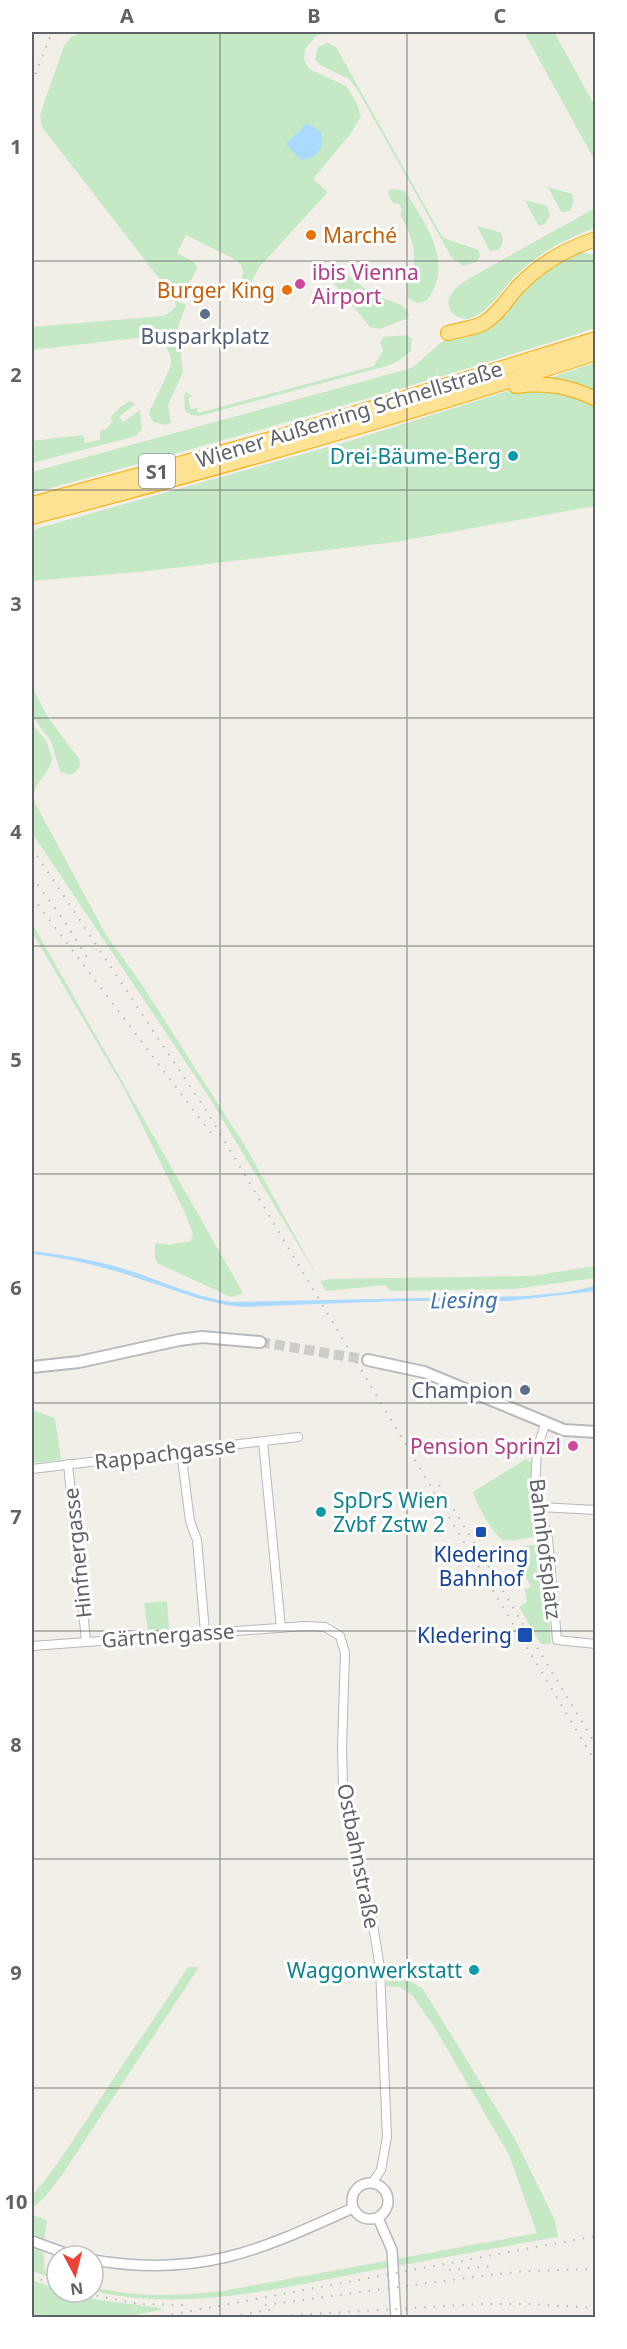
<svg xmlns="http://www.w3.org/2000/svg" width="627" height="2349" font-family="'Noto Sans',sans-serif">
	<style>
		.green { fill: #c5e8c5 }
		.water { fill: #aadaff }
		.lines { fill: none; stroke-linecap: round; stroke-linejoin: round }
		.secondary-tunnel { stroke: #ccccc8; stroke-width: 10; stroke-dasharray: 10 5; stroke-linecap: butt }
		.minor-casing { stroke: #b5b8bc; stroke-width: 10 }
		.tertiary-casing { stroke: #b5b8bc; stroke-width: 12 }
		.secondary-casing { stroke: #b6babf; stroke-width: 14 }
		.motorway-casing { stroke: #f9ab00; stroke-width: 16 }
		.minor { stroke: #fff; stroke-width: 8 }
		.tertiary { stroke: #fff; stroke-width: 9 }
		.secondary { stroke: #fff; stroke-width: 10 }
		.motorway { stroke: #fde293; stroke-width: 14 }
		.rail { stroke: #b6b7b8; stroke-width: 2; stroke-dasharray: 1.5 8; stroke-linecap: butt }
		.grid { fill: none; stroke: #5f6368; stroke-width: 1.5; stroke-opacity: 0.55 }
		.food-dot { fill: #e8710a; stroke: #fff; stroke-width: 2 }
		.hotel-dot { fill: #d1479c; stroke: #fff; stroke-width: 2 }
		.service-dot { fill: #5c6f8a; stroke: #fff; stroke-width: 2 }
		.culture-dot { fill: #0f9aa8; stroke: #fff; stroke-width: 2 }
		.transit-dot { fill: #1a4fb4; stroke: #fff; stroke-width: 2 }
		.labels { text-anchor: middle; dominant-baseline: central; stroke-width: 6; stroke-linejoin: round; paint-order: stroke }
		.shield { fill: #fff; stroke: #8f9295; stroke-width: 1.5 }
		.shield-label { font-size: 20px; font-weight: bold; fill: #5f6368 }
		.food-label { font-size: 21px; fill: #c56008; stroke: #fff; text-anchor: start }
		.hotel-label { font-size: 21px; fill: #b23c85; stroke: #fff; text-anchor: start }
		.service-label { font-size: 21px; fill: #4e5e75; stroke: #fff }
		.street-label { font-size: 21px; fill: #5f6368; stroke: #fff }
		.culture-label { font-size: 21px; fill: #0d838f; stroke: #fff; text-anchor: end }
		.transit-label { font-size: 21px; fill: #164399; stroke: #fff }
		.water-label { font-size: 22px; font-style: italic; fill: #4174aa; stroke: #fff }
		.neatline { fill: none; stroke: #5f6368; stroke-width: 2 }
		.grid-label { font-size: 20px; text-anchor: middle; font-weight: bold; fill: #5f6368 }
	</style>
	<rect width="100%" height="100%" fill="#f1efe8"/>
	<path class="green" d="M 85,32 L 342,32 L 317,35 L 305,49 L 304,60 L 309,69 L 346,86 L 357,104 L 361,116 L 351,133 L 313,179 L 328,192 L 260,266 L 251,282 L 242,279 C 244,270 243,266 236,260 L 186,235 L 177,253 L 194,262 L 198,267 L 191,280 L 177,294 L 158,277 L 42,127 L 40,117 L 44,103 L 64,46 L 71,37 Z
		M 524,32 L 554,32 L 595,106 L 595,161 Z
		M 328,43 L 336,47 L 443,238 L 479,250 L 480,257 L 476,262 L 463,266 L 452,258 L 357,89 L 349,79 L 320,65 L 315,59 L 318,47 Z
		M 548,187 L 572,194 L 574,201 L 570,211 L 561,212 Z
		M 394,189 L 404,191 L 408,195 C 427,227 455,265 426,301 L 418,303 L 408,298 C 405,286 411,280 413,270 C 417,249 410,231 400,214 L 402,209 L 399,204 L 393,203 L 388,194 L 389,190 Z
		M 525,200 L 547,206 L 550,216 L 544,225 L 538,225 Z
		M 595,208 L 595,228 C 565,239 540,252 516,275 C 502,288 493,308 474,317 C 461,323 443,312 450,296 C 454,288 462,283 470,278 Z
		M 477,226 L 500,232 C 504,240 504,244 498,250 L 490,251 Z
		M 577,252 L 595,255 L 595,328 C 409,388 221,442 32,493 L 32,472 L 412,368 C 426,357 441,338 459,334 L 535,275 Z
		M 339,269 C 351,276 361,287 373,294 C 386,302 403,300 409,315 L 406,319 L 379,329 L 370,327 L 331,280 L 332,270 Z
		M 175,300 L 186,305 L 178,327 L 183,372 L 168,405 L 171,423 L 166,425 L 153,422 L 149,413 C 153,403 170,371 171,363 C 172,352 162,341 153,336 L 32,350 L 32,327 L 163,316 L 169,313 L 176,306 Z
		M 407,335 L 412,339 L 411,351 L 400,360 L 387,366 L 199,416 L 191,415 L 185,410 L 184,397 L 186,392 L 193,396 L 188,398 L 191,409 L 197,408 L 198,413 L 374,366 C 376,359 382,356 383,349 L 380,343 L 383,337 Z
		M 595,363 L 595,394 L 543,380 Z
		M 551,388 L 595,404 L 595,506 L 395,542 L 148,571 L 32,581 L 32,530 L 353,440 L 511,390 Z
		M 130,401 L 135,404 L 119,417 L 123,422 L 140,410 L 142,429 L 136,436 L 32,463 L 32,441 L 83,435 L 85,443 L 100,440 L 100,431 L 106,429 L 113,421 L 110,418 L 120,407 Z
		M 32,687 L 49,719 L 79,759 L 80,766 L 75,773 L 68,775 L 60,771 L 51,741 L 32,716 Z
		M 32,723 L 46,741 L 52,758 C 50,776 29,784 35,803 L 105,933 L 142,985 L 247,1149 L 320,1281 L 328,1279 L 532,1276 L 595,1266 L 595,1278 L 514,1289 L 391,1291 L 385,1285 L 326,1291 L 320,1281 L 209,1097 L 32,833 Z
		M 32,924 L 38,934 L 243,1293 L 231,1297 L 159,1264 L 155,1259 L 155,1243 L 169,1245 L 191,1241 L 193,1234 L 185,1213 L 125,1090 L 32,932 Z
		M 32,1410 L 55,1418 L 61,1460 L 32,1463 Z
		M 526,1459 L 531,1462 L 531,1498 L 541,1533 L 538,1536 C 528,1537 514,1542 504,1540 C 495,1539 475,1501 473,1492 Z
		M 534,1545 L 541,1545 L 544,1549 L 551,1644 L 541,1644 L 519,1607 L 527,1602 L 525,1590 L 531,1586 L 514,1558 L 504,1564 C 512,1548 517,1547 534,1545 Z
		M 167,1601 L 169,1630 L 148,1632 L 144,1603 Z
		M 188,1967 L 199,1967 L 64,2172 L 45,2197 L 32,2208 L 32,2196 C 58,2166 79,2131 101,2098 C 129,2054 160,2011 188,1967 Z
		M 392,1978 L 406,1979 L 423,1989 L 514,2137 L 555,2220 L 558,2237 C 494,2248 429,2260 365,2272 C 276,2289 183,2312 93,2291 L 93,2287 C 136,2298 179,2296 223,2291 L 537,2233 L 509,2155 L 435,2028 L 412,1995 L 400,1987 L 386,1986 L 386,1982 Z
		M 32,2215 L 47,2220 L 43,2249 L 45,2272 L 57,2278 L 57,2280 L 32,2271 Z
		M 32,2280 L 57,2289 L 57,2292 L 65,2292 L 99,2300 L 161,2308 L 161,2310 L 123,2317 L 32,2317 Z"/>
	<path class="water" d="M 307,123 L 321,132 L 322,146 L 315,156 L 303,160 L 298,157 L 286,144 Z
		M 32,1251 C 64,1255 96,1260 128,1270 C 162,1281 195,1297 231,1302 L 527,1296 L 568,1292 L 595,1286 L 595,1291 L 509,1301 L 397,1301 L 243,1307 C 207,1304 175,1290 140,1279 C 105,1267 69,1258 32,1254 Z"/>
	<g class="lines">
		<path class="secondary-tunnel" d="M 260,1342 L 368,1360"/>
		<g class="minor-casing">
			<path id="minor" d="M 545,1424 L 537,1450 L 535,1487 L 548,1538 L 557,1640 L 596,1644
				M 263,1442 L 281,1628
				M 181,1451 L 190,1521 L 197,1540 L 205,1632
				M 68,1464 L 86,1641
				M 32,1469 L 298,1437
				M 540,1507 L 596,1510
				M 32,1646 L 305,1626 L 325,1627 L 340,1636 L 345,1653 L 342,1749 L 343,1784 L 349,1823 L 370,1906 L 380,1968 L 387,2137 L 381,2170 L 372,2183"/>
		</g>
		<g class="tertiary-casing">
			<path id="tertiary" d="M352 2201a18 18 0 1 1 36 0a18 18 0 1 1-36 0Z
				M 378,2218 L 392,2250 L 396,2318
				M 32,2241 L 73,2256
				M 93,2260 C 200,2278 258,2251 353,2208"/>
		</g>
		<g class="secondary-casing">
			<path id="secondary" d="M 368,1360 L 424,1372 L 564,1430 L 596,1432
				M 32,1367 L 79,1362 L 179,1340 L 202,1337 L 260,1342"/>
		</g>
		<g class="motorway-casing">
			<path id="motorway" d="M 448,333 C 460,329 473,329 484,323 C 498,314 506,301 516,289 C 538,265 565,249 596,239
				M 516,386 C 545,382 569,386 596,399
				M 32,504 L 282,436 L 596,339
				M 32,517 C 221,468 409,414 596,353"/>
		</g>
		<use href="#minor" class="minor"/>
		<use href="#tertiary" class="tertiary"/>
		<use href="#secondary" class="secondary"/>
		<use href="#motorway" class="motorway"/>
		<path class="rail" d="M 32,83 L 52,32
			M 32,848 L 209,1115 L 596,1763
			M 32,877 L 63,919 L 90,962
			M 32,897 L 213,1136
			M 439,1485 L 596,1745
			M 449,2270 L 494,2266
			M 32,2276 L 57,2286
			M 78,2292 L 139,2304 L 184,2305
			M 265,2305 L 488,2275 L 528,2271 L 596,2269
			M 263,2317 L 479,2304 L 530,2304 L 596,2308
			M 153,2318 L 596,2236
			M 222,2318 L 274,2309"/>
	</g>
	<path class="grid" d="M 220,32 L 220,2318M 407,32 L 407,2318M 32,261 L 596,261M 32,490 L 596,490M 32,718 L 596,718M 32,946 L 596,946M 32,1174 L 596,1174M 32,1403 L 596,1403M 32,1631 L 596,1631M 32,1859 L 596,1859M 32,2088 L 596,2088"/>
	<g class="food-dot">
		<circle cx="311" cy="235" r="6"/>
		<circle cx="287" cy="290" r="6"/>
	</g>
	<g class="hotel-dot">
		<circle cx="300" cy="284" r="6"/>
		<circle cx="573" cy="1446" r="6"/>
	</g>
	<g class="service-dot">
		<circle cx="205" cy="314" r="6"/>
		<circle cx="525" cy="1390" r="6"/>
	</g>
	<g class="culture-dot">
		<circle cx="513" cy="456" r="6"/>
		<circle cx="321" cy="1512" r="6"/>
		<circle cx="474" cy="1970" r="6"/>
	</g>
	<g class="transit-dot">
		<rect x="475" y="1526" width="12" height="12" rx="3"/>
		<rect x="517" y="1627" width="16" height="16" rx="3"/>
	</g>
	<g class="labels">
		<rect class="shield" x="139" y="454" width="36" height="34" rx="4.5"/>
		<g class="shield-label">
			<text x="157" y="471">S1</text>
		</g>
		<g class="food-label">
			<text x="323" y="235">Marché</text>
			<text x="275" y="290" text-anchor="end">Burger King</text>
		</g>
		<g class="hotel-label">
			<text x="312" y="272">ibis Vienna<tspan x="312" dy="24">Airport</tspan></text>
			<text x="561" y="1446" text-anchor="end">Pension Sprinzl</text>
		</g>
		<g class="service-label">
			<text x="205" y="336">Busparkplatz</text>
			<text x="513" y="1390" text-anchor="end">Champion</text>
		</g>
		<g class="street-label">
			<text transform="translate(349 414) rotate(-17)">Wiener Außenring Schnellstraße</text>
			<text transform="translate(165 1453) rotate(-7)">Rappachgasse</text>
			<text transform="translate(546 1549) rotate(83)">Bahnhofsplatz</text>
			<text transform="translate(77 1553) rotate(-96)">Hinfnergasse</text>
			<text transform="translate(168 1635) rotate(-4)">Gärtnergasse</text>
			<text transform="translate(359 1856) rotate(79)">Ostbahnstraße</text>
		</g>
		<g class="culture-label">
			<text x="501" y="456">Drei-Bäume-Berg</text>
			<text x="333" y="1500" text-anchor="start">SpDrS Wien<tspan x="333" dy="24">Zvbf Zstw 2</tspan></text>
			<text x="462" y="1970">Waggonwerkstatt</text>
		</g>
		<g class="transit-label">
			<text x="481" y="1554">Kledering<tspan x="481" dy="24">Bahnhof</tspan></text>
			<text x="512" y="1635" text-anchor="end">Kledering</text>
		</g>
		<g class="water-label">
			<text transform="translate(464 1299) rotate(-1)">Liesing</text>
		</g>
	</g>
	<rect width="627" height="2349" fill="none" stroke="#ffffff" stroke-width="66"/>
	<g transform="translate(75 2274) rotate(173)"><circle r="28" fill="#ffffff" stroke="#bfc1c3" stroke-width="1.5"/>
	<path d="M0-4.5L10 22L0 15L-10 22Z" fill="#ea4335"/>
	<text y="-9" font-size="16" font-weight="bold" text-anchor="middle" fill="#5f6368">N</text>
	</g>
	<rect x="33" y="33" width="561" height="2283" class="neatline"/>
	<g class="grid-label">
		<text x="127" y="23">A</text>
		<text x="314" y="23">B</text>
		<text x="500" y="23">C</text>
		<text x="16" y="154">1</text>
		<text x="16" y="382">2</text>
		<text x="16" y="611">3</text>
		<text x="16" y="839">4</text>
		<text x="16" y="1067">5</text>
		<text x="16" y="1295">6</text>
		<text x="16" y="1524">7</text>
		<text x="16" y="1752">8</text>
		<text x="16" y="1980">9</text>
		<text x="16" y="2209">10</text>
	</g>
</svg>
